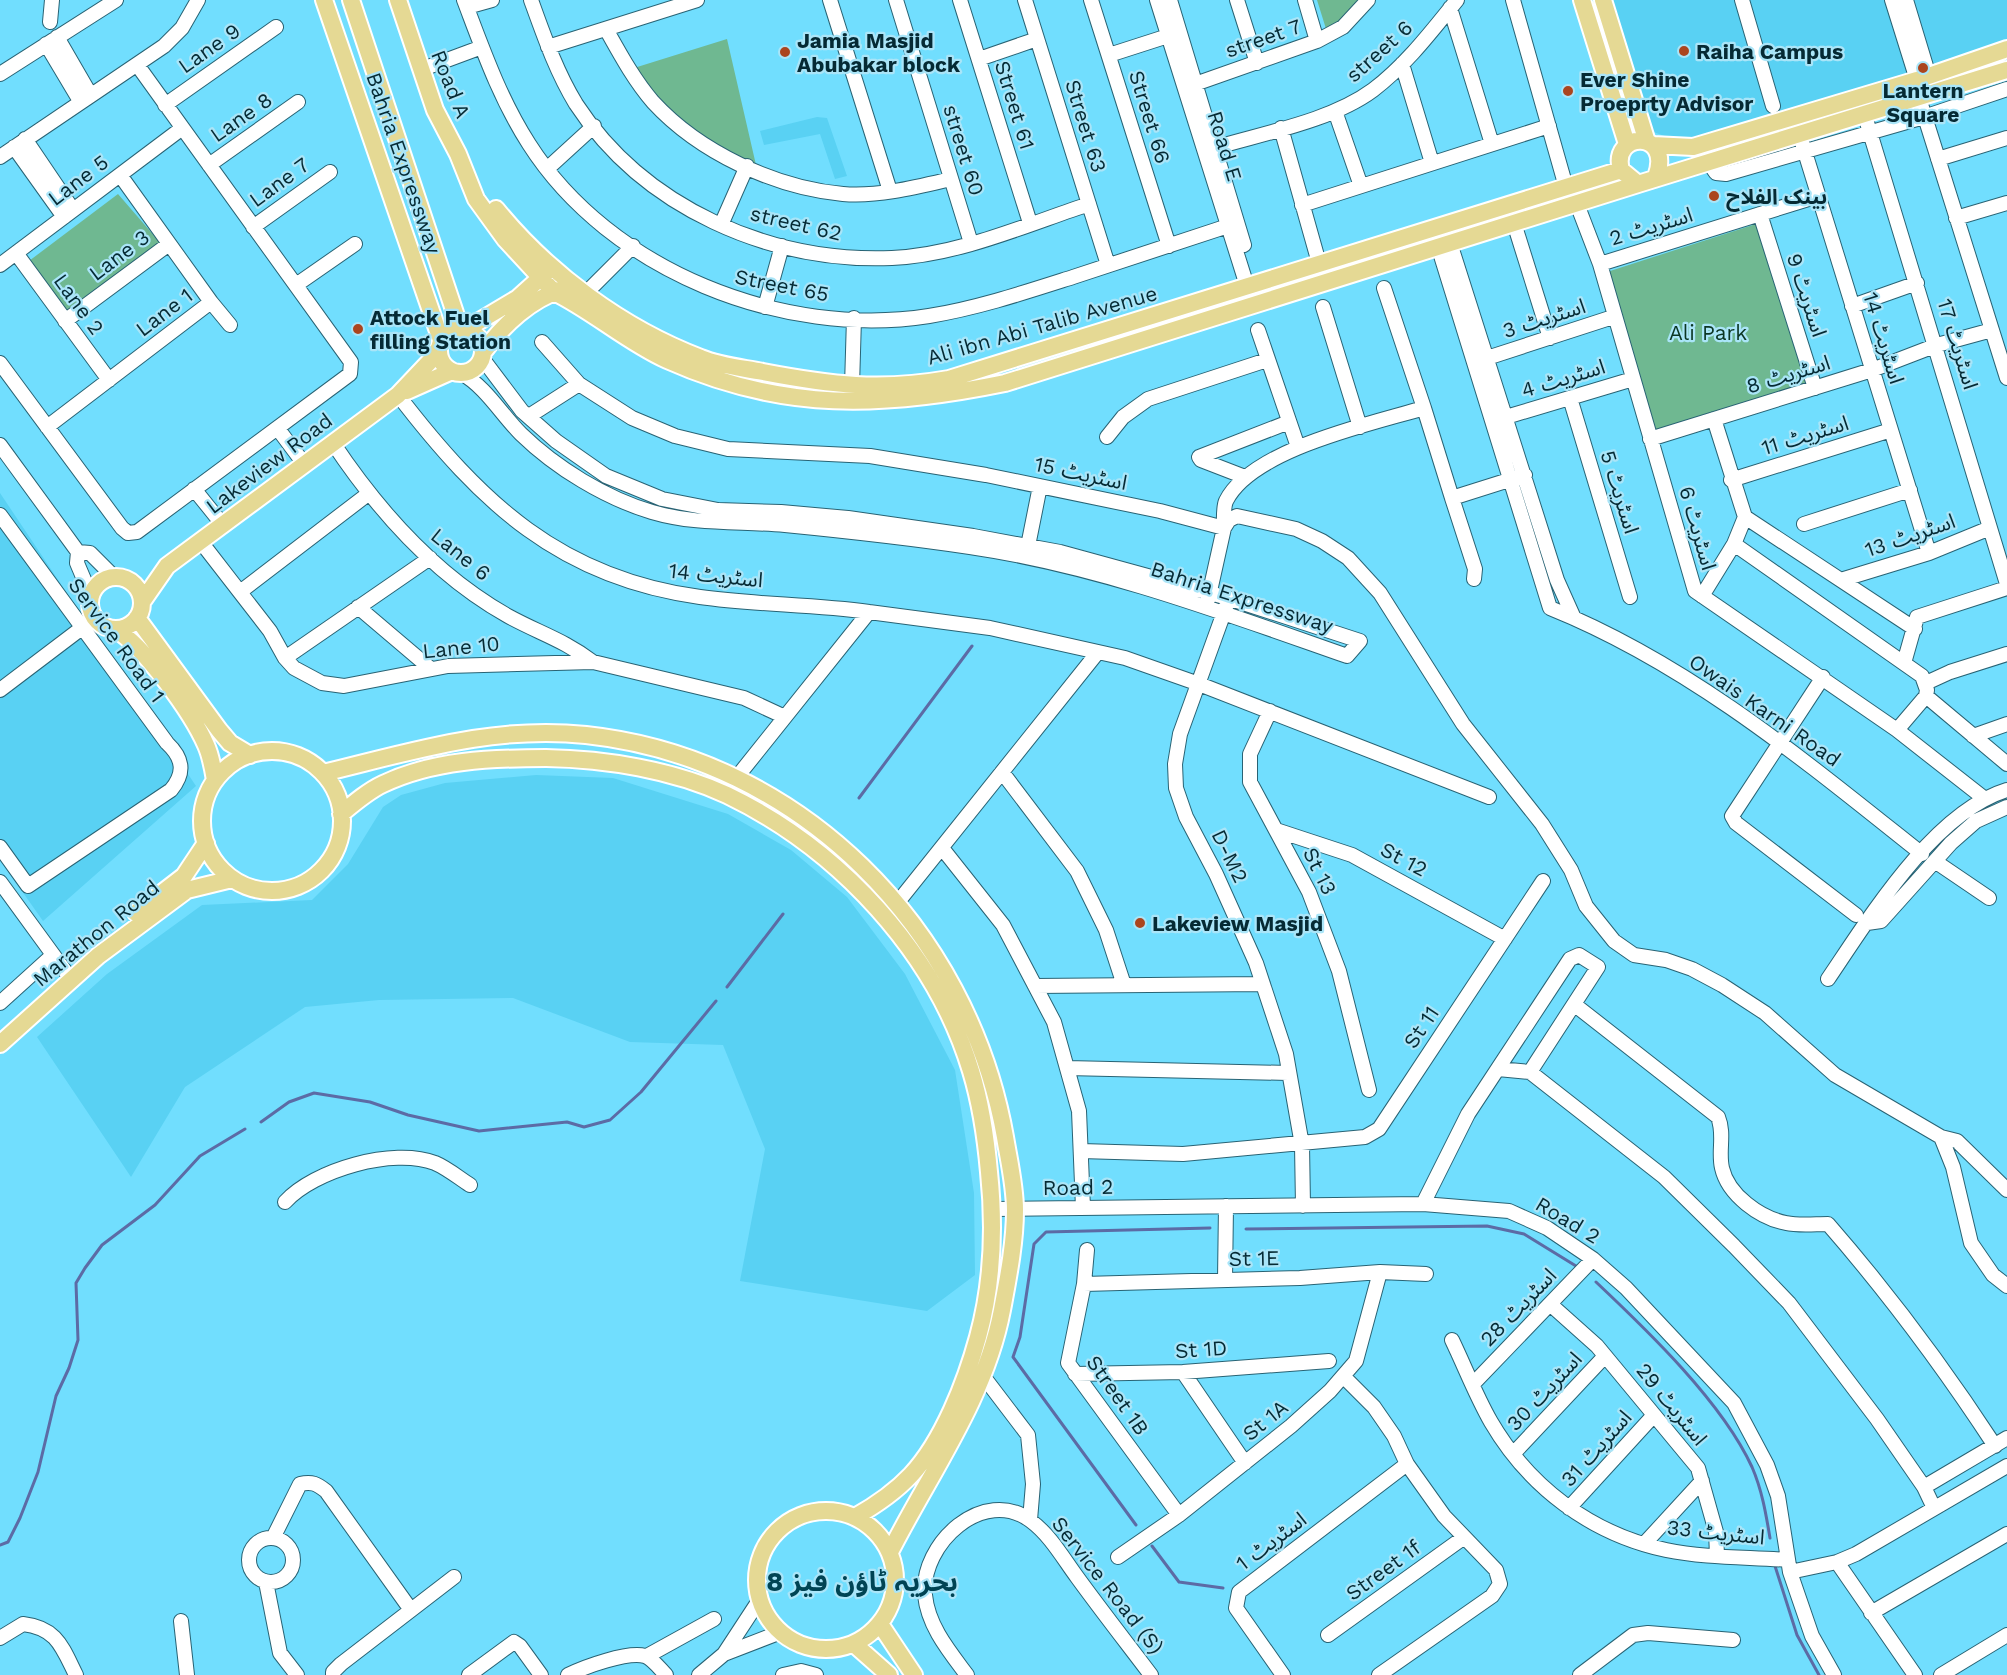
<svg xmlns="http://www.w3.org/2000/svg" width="2007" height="1675" font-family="'Work Sans','Noto Sans Arabic',sans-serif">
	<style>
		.built { fill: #59d1f3 }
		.green { fill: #6fb891 }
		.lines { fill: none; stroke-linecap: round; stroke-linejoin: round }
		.stream { stroke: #5c6ba5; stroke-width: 3 }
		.minor-casing { stroke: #296374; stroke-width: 16 }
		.major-casing { stroke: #fff; stroke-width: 20 }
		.minor { stroke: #fff; stroke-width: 14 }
		.major { stroke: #e5d994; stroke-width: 16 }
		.poi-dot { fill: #ab451e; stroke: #aae5f8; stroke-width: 2 }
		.labels { text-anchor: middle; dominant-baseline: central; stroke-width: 4.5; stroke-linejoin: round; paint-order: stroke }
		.street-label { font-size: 21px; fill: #052a34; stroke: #aae5f8 }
		.poi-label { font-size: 21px; font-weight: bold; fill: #052a34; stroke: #aae5f8; text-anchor: start }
		.park-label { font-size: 21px; fill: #0b3522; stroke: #aae5f8 }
		.district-label { font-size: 27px; font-weight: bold; fill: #004454; stroke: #aae5f8 }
	</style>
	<rect width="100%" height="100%" fill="#71defe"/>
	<path class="built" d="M 1611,0 L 2007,0 L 2007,42 L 1887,83 L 1701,136 L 1675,140 L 1651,131 Z
		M 817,117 L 827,118 L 847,176 L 835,179 L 820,134 L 764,145 L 760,131 Z
		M 0,493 L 196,786 L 43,921 L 0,860 Z
		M 536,775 L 613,778 L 728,814 L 791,850 L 847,897 L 905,974 L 955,1070 L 974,1193 L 975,1275 L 927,1311 L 740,1281 L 765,1149 L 723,1045 L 630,1042 L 513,998 L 379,1000 L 305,1007 L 185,1087 L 131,1177 L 37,1037 L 107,974 L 202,905 L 312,900 L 348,864 L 383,807 L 401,795 L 445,783 Z"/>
	<path class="green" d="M 1317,0 L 1365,0 L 1327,32 Z
		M 727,39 L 756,165 L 726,157 L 651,98 L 634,68 Z
		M 118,194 L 163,246 L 64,318 L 25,264 Z
		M 1759,223 L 1811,388 L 1653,435 L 1607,272 Z"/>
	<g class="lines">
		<path class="stream" d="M 859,798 L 972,646
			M 727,987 L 783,914
			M 261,1122 L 289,1102 L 314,1093 L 370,1102 L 408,1115 L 479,1131 L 567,1122 L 584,1127 L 610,1120 L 641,1092 L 716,1001
			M 1246,1229 L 1487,1226 L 1524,1234 L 1576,1266
			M 1596,1282 C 1648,1331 1722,1402 1752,1467 C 1762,1490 1766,1514 1770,1538
			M 1136,1525 L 1013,1357 L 1020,1337 L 1034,1244 L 1046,1232 L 1210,1228
			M 0,1545 L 8,1542 L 20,1518 L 38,1472 L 56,1396 L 69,1368 L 78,1340 L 76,1283 L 85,1268 L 102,1245 L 155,1205 L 200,1156 L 245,1129
			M 1152,1546 L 1179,1582 L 1223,1588
			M 1775,1566 L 1797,1635 L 1819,1675"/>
		<g class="minor-casing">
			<path id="minor" d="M 464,0 C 483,50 500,99 529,144 C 610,271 783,339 929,316 C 978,308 1026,292 1073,277 C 1124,260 1176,243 1228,226
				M 531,0 C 544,36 556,71 576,104 C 644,208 770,263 892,258 C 959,255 1026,225 1089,204
				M 830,0 L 890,191
				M 896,0 L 971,243
				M 960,0 L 1030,223
				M 1025,0 L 1108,265
				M 1091,0 L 1169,246
				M 1157,0 L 1253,305
				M 1170,0 L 1244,245
				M 1237,0 L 1257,63
				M 1305,0 L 1317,41
				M 1513,0 L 1566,187
				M 1742,0 L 1773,106
				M 1892,0 L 1917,80
				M 1906,0 L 1929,76
				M 467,7 L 492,0
				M 1450,8 L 1492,144
				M 50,22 L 52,0
				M 606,29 C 620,54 634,80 653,102 C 699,152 775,188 843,194 C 878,197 917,187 951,179
				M 57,37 L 90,94
				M 46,44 L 80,101
				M 548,47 L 697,0
				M 1109,55 L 1168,36
				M 979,59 L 1037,39
				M 1402,64 L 1432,163
				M 420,70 L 482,47
				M 0,74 L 116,0
				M 1195,84 L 1317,41 L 1343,27 L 1368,0
				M 1919,98 L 2007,378
				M 165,105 L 276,27
				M 1335,111 L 1361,186
				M 1865,116 L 2007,584
				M 1281,128 L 1319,263
				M 1800,136 L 1929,553
				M 25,139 L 73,210
				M 14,147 L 64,217
				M 1214,148 C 1264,133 1331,121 1373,90 C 1406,65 1431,32 1457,0
				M 0,157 L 164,46 L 182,28 L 198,0
				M 1938,159 L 2007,138
				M 1709,163 L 1716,173 L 1726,174 L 1924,117 L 2007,89
				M 209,165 L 298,102
				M 548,168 L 594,126
				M 1577,204 L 1600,264 L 1695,591 L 1897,730 L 1985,799
				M 1302,205 L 1549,126
				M 1760,214 L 1815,388
				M 1956,218 L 2007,203
				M 1514,223 L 1550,338
				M 721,225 L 747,166
				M 253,227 L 330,172
				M 1450,243 L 1557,580 L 1574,618
				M 1438,246 L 1550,608 C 1689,664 1805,761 1922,854
				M 16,253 L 109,380
				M 1600,264 L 1818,196
				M 0,265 L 181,129
				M 296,285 L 355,244
				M 1384,288 L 1424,408
				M 586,293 L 633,246
				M 211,302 L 230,325
				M 1852,306 L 1917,283
				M 765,307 L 782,246
				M 1323,307 L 1360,427
				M 65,321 L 169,244
				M 1258,330 L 1298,447
				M 542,342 L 579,384 L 632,418 L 675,436 L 728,449 L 870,456 L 986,475 L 1160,511 L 1224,528 C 1224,520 1223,508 1226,501 C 1252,449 1371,424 1424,408 L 1452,498 L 1525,475
				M 1487,358 L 1613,317
				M 0,363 L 122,528 L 128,533 L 137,532 L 350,374 L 351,362 L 138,66
				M 461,373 C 486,387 501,414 521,434 C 556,468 605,498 652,512 C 696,525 740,521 785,525 C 846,531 909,538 970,547 C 1099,566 1224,613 1347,656 L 1360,641 L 1228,598 L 1060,552 L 973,536 L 848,518 L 781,512 L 718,510 L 662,499 L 606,476 L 556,441 L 522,411 L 482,358
				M 852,386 L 854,318
				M 398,395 C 481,503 560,578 700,597 C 756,605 813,604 869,612 L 737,777 L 726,795
				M 1570,398 L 1630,597
				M 529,416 L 579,384
				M 1506,417 L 1633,379
				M 47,427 L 211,302 L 120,175
				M 278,429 L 305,465
				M 1107,437 L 1123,417 L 1148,399 L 1267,360
				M 1650,439 L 1872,370 L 1937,345 L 1992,330
				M 333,443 C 379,512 435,575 508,616 C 539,633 564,640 593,662
				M 0,445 L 78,552
				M 1245,477 L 1201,460 L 1199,457 L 1289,422
				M 1731,480 L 1891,430
				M 194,489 L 223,525
				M 1452,498 L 1475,569 L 1474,579
				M 0,515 L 167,743 C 184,759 185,773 171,790 L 28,886 L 0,847
				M 1745,517 L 1915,629
				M 1804,524 L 1910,490
				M 201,542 L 270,631 L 285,658 L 294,668 L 322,683 L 344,686 L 448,666 L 593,662 L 744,698 L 785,717
				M 1734,544 L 1922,676 L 1927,690 L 1926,696 L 1897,730
				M 1028,546 L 1040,486
				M 78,552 L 77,563 L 91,596
				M 78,552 L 90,553 L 114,577
				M 1844,579 L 1929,553 L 1990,528
				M 240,592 L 368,494
				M 1702,596 L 1734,544 L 1745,517 L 1714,419
				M 1208,600 L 1224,528 L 1229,520 L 1237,516 L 1296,529 L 1322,541 L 1348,558 L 1380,593 L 1463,724 L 1542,824 L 1571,870 L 1586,906 L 1614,941 L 1634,955 L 1666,960 L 1692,969 L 1722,985 L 1765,1013 L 1835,1075 L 1941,1137 L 1953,1167 L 1971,1243 L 1993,1275 L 2007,1286
				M 1227,604 L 1180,734 L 1175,764 L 1176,788 L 1186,817 L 1216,874 L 1256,963 L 1286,1054 L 1302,1145 L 1303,1206
				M 358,607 L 431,669
				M 869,612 L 990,628 L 1125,658 L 1199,684 L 1489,797
				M 285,658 L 430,558
				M 1904,663 L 1917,617 L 2007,588
				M 1823,677 L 1732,816 L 1736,823 L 1856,915
				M 1926,683 L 1950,672 L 2007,654
				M 0,690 L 95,618
				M 1926,696 L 2007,764
				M 1270,711 L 1250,754 L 1250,782 L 1309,892 L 1339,971 L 1369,1090
				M 1973,736 L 2007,724
				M 1002,772 L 1077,871 L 1106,930 L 1124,985
				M 1276,830 L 1352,855 L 1505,939
				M 942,848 L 1003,925 L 1054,1022 L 1079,1111 L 1083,1208
				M 1936,862 L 1989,898
				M 0,882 L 65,971
				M 890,912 L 1098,652
				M 1867,923 L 1881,921 L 1951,843 L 1976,821 L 2007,807
				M 1828,979 C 1870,917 1934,812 2007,790
				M 1035,986 L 1263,984
				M 0,1003 L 53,955
				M 1575,1005 L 1718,1117 C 1725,1134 1718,1151 1722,1168 C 1728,1195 1760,1218 1786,1223 C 1799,1226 1815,1224 1828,1224 C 1889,1294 1944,1368 1995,1446
				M 1067,1068 L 1288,1073
				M 1498,1069 L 1530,1072 L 1664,1177 L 1734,1246 L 1789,1303 L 1877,1419 L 1924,1487 L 1934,1508
				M 1941,1137 L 1957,1141 L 2007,1190
				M 1081,1151 L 1183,1154 L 1365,1137 L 1379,1129 L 1543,881
				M 285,1202 C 314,1170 393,1147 435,1163 C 447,1168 459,1178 470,1185
				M 1423,1204 L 1468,1114 L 1570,959 L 1579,955 L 1598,967 L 1530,1072
				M 993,1209 L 1423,1204 L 1509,1211 L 1547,1228 L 1593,1259 L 1626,1288 L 1734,1403 L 1767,1465 L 1778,1496 L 1790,1572 L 1812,1636 L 1834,1675
				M 1087,1250 L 1084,1284 L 1068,1363 L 1179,1515
				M 1225,1280 L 1226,1206
				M 1084,1284 L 1300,1278 L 1380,1272 L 1426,1274
				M 1550,1304 L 1597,1346 L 1698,1468 L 1716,1532 L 1717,1555
				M 1452,1340 C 1465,1367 1476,1396 1491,1422 C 1529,1487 1591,1534 1666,1550 C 1705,1558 1747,1557 1788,1560
				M 977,1368 L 1028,1435 L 1033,1484 L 1030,1520
				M 1183,1372 L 1245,1463
				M 1075,1374 L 1183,1372 L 1329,1361
				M 1343,1376 L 1374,1407 L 1394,1436 L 1407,1464 L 1444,1516 L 1496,1570 L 1500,1584 L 1492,1596 L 1379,1675
				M 1473,1384 L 1593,1259
				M 1513,1454 L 1605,1356
				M 1924,1487 L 2007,1438
				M 1569,1508 L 1654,1415
				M 273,1538 L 300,1484 C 312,1481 317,1484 326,1491 L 411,1610
				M249 1560a22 22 0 1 1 44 0a22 22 0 1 1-44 0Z
				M 1645,1543 L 1702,1481
				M 1118,1557 L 1179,1515 L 1291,1426 L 1330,1391 L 1356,1361 L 1380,1272
				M 1837,1562 L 1915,1675
				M 1790,1572 L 1837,1562 L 1856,1554 L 2007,1466
				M 266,1582 L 280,1653 L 297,1675
				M 1871,1613 L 2007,1534
				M 181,1621 L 187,1675
				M 1328,1635 L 1463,1538
				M 0,1638 L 23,1624 C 57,1628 62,1647 76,1675
				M 724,1654 L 781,1632
				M 647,1656 L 714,1619
				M 333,1675 L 333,1672 L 341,1664 L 454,1577
				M 469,1675 L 514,1642 L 520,1646 L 541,1675
				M 568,1675 C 584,1667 628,1651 645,1656 C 653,1659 660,1669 666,1675
				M 699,1675 L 724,1654 L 760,1599
				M 783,1675 L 801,1671 L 816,1675
				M 967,1675 C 949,1651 928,1626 925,1595 C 920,1544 984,1485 1031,1521 C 1050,1535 1063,1558 1077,1577 C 1101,1610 1126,1642 1151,1675
				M 1283,1675 L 1236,1608 L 1239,1592 L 1407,1464
				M 1580,1675 L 1633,1635 L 1648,1633 L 1733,1640
				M 1941,1675 L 2007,1635"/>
		</g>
		<g class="major-casing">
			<path id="major" d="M 324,0 L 441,340
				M 351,0 L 460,328
				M 398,0 L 435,110 L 458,154 L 476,199 L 505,239 L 554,292 C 593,311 627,342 667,360 C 783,412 883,408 1005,383 L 1638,184
				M 1582,0 L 1627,144
				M 1603,0 L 1647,142
				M 1653,145 L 1693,147 L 1917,80 L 2007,49
				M 1656,177 C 1674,129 1610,131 1621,170 L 1638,184 L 2007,70
				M 496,209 C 548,273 622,328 701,358 C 720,366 743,368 763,372 C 831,385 880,391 949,379 L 1621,170
				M439 351a22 22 0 1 1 44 0a22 22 0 1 1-44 0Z
				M 466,329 L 518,298 L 548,271
				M 484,351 C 506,322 529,301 564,288
				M 407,391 L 452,371
				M90 603a26 26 0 1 1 52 0a26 26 0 1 1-52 0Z
				M 142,602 L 167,566 L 398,395 L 434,357 L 439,348
				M 137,618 L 219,730 L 230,743 L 250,755
				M 115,629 C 144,646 192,713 206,745 C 211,756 213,768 215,780
				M202 821a70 70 0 1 1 140 0a70 70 0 1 1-140 0Z
				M 323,773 C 411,752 493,725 586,735 C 800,758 968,928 1005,1137 C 1009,1161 1015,1186 1015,1210 C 1015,1243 1008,1278 1002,1310 C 985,1399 930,1473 890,1552
				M 341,814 C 354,803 368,791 383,784 C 433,760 492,758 546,758 C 606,759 673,770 727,795 C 839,849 935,952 971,1071 C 981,1104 986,1138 989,1172 C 995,1229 993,1282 978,1337 C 966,1381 943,1441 911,1475 C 895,1492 876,1505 855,1517
				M 136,913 L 184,876 L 206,843
				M 0,1044 L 98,956 L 187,890 L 232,879
				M757 1580a69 69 0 1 1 138 0a69 69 0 1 1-138 0Z
				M 880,1624 L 914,1675
				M 854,1644 L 889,1675"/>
		</g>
		<use href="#minor" class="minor"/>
		<use href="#major" class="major"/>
	</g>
	<g class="poi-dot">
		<circle cx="1684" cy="51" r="6"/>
		<circle cx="785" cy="52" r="6"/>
		<circle cx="1923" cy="68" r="6"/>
		<circle cx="1568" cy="91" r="6"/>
		<circle cx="1714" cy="196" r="6"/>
		<circle cx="358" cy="329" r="6"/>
		<circle cx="1140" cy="923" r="6"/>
	</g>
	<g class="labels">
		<g class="street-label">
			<text transform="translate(1263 38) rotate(-19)">street 7</text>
			<text transform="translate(209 48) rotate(-35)">Lane 9</text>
			<text transform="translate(1379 51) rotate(-42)">street 6</text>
			<text transform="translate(451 84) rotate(68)">Road A</text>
			<text transform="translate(1015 105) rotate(73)">Street 61</text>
			<text transform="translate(241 117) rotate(-35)">Lane 8</text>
			<text transform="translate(1150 117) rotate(73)">Street 66</text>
			<text transform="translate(1086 126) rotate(73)">Street 63</text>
			<text transform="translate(1225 146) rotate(73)">Road E</text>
			<text transform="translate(964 150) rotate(73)">street 60</text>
			<text transform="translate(404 163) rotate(71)">Bahria Expressway</text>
			<text transform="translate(78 180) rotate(-37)">Lane 5</text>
			<text transform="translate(279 182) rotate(-36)">Lane 7</text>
			<text transform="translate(796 223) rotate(13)">street 62</text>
			<text transform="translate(1651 226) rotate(-17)">اسٹریٹ 2</text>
			<text transform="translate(119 255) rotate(-37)">Lane 3</text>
			<text transform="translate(782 285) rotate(11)">Street 65</text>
			<text transform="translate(1807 295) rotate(72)">اسٹریٹ 9</text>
			<text transform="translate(79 304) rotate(54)">Lane 2</text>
			<text transform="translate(164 312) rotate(-37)">Lane 1</text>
			<text transform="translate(1544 318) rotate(-18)">اسٹریٹ 3</text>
			<text transform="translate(1042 325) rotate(-16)">Ali ibn Abi Talib Avenue</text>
			<text transform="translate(1884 338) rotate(73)">اسٹریٹ 14</text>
			<text transform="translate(1958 344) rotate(73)">اسٹریٹ 17</text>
			<text transform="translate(1788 374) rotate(-17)">اسٹریٹ 8</text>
			<text transform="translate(1563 378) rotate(-17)">اسٹریٹ 4</text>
			<text transform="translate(1805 435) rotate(-17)">اسٹریٹ 11</text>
			<text transform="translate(269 463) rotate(-37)">Lakeview Road</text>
			<text transform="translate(1081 473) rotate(12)">اسٹریٹ 15</text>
			<text transform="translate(1620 492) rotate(73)">اسٹریٹ 5</text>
			<text transform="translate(1698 528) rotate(74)">اسٹریٹ 6</text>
			<text transform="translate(1910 535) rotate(-19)">اسٹریٹ 13</text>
			<text transform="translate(461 554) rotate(39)">Lane 6</text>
			<text transform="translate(716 575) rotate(6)">اسٹریٹ 14</text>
			<text transform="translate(1242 597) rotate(18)">Bahria Expressway</text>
			<text transform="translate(117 640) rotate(54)">Service Road 1</text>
			<text transform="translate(461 647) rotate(-6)">Lane 10</text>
			<text transform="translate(1765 710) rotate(35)">Owais Karni Road</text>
			<text transform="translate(1230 856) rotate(64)">D-M2</text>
			<text transform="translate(1404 859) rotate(28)">St 12</text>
			<text transform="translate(1320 871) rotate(64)">St 13</text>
			<text transform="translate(96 933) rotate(-39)">Marathon Road</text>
			<text transform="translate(1421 1027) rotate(-56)">St 11</text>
			<text transform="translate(1078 1187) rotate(-1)">Road 2</text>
			<text transform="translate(1568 1220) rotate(31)">Road 2</text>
			<text transform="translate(1254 1258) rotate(-1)">St 1E</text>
			<text transform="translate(1518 1307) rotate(-46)">اسٹریٹ 28</text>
			<text transform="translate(1201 1349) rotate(-4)">St 1D</text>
			<text transform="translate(1544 1391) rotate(-47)">اسٹریٹ 30</text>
			<text transform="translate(1118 1395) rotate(55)">Street 1B</text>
			<text transform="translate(1672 1404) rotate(51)">اسٹریٹ 29</text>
			<text transform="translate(1265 1420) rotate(-39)">St 1A</text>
			<text transform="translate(1596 1448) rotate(-48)">اسٹریٹ 31</text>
			<text transform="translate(1716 1532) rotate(6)">اسٹریٹ 33</text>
			<text transform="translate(1271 1541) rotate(-37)">اسٹریٹ 1</text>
			<text transform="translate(1383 1570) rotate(-36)">Street 1f</text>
			<text transform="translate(1108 1585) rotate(52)">Service Road (S)</text>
		</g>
		<g class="poi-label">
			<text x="797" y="40">Jamia Masjid<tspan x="797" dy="24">Abubakar block</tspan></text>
			<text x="1696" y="51">Raiha Campus</text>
			<text x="1580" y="79">Ever Shine<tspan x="1580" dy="24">Proeprty Advisor</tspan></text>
			<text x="1923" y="90" text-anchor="middle">Lantern<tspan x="1923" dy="24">Square</tspan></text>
			<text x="1726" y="196">بینک الفلاح</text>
			<text x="370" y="317">Attock Fuel<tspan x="370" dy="24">filling Station</tspan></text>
			<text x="1152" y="923">Lakeview Masjid</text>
		</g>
		<g class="park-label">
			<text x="1708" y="332">Ali Park</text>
		</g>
		<g class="district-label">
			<text x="862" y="1582">بحریہ ٹاؤن فیز 8</text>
		</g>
	</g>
</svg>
